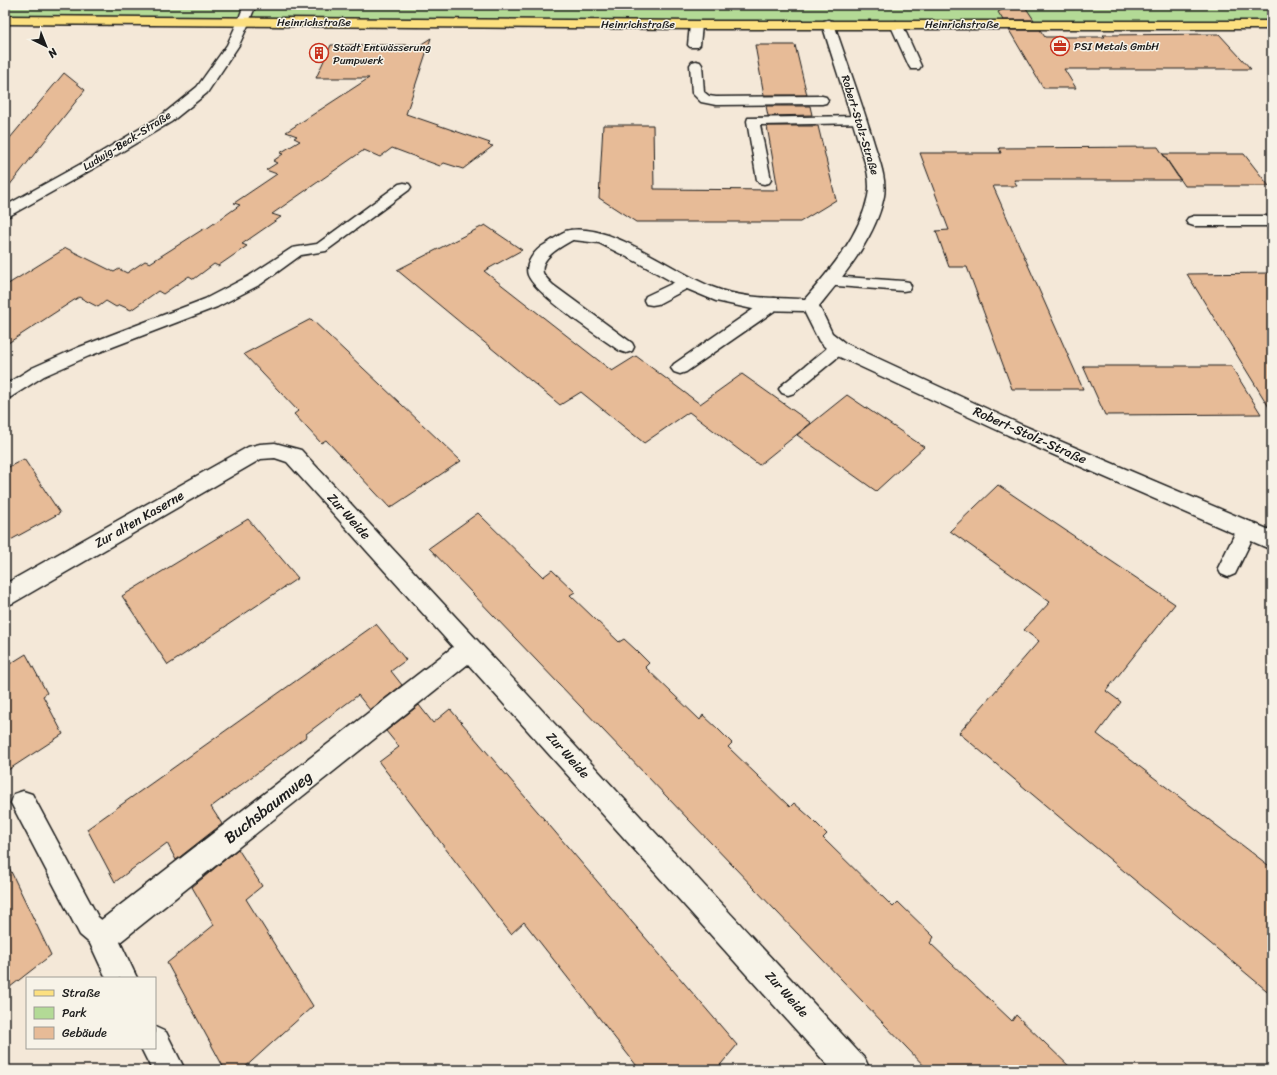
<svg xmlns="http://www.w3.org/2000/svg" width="1277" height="1075" font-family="Sriracha,sans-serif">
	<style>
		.green { fill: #b3da96; stroke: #687b59 }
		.building { fill: #e7bb97; stroke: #1c1c1c }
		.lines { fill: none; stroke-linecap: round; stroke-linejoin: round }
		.lane-casing { stroke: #1c1c1c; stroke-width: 3 }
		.street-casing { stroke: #1c1c1c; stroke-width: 3 }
		.secondary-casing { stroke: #1c1c1c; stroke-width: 3 }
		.primary-casing { stroke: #1c1c1c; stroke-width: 3 }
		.lane { fill: #f7f3e8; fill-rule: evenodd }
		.street { fill: #f7f3e8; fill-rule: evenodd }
		.secondary { fill: #f7f3e8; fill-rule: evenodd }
		.primary { fill: #fce080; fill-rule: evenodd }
		.labels { text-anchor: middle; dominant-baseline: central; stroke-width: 3; stroke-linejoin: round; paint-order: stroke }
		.far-street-label { font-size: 11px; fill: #1c1c1c; stroke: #f7f3e8 }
		.far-poi-label { font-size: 11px; fill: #1c1c1c; stroke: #f7f3e8; text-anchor: start }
		.street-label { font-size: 13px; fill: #1c1c1c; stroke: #f7f3e8 }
		.near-street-label { font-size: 16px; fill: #1c1c1c; stroke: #f7f3e8 }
	</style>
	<rect width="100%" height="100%" fill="#f4e8d8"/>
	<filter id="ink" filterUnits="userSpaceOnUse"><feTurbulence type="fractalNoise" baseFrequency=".025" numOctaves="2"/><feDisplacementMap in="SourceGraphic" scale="8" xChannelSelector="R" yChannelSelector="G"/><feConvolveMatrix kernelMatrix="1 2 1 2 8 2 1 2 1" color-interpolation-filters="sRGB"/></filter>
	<g filter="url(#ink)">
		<path class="green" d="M 5,5 L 1272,5 L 1272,24 L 5,19 Z"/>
		<path class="building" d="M 1010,5 L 1024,5 L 1034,20 L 1003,20 L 998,12 Z
			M 1009,30 L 1040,30 L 1045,37 L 1105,37 L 1103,35 L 1219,34 L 1251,69 L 1064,69 L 1076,88 L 1043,88 Z
			M 431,38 L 406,114 L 490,143 L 488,145 L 493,146 L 463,169 L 444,163 L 440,166 L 392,148 L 380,157 L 364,150 L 272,214 L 281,217 L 242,244 L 247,246 L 218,266 L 214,264 L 194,279 L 189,276 L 163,294 L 158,291 L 131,310 L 120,305 L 116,307 L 106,301 L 98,307 L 79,297 L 5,345 L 5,286 L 66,248 L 114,272 L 119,269 L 127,273 L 145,261 L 150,263 L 205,228 L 206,229 L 240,205 L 234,203 L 277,174 L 266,170 L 277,163 L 273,161 L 283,154 L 280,153 L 300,141 L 294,138 L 297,136 L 286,132 L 369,78 L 316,78 L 331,45 L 420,45 Z
			M 755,45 L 795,45 L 807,95 L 764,95 Z
			M 64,73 L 85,90 L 5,191 L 5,144 Z
			M 766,106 L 810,106 L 812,115 L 768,116 Z
			M 603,125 L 653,125 L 654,189 L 778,190 L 767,126 L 818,126 L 836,200 L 800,222 L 636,222 L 599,198 Z
			M 1158,147 L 1180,180 L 1014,180 L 1017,186 L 993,186 L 1083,389 L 1012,389 L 967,267 L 949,267 L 936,231 L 949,230 L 920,153 L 1001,153 L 999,148 Z
			M 1163,154 L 1244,154 L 1269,186 L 1185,186 Z
			M 485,225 L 522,250 L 484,271 L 612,371 L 636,356 L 700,404 L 742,374 L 811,423 L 759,465 L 689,412 L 644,443 L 581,392 L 560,405 L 397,270 Z
			M 1272,273 L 1272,412 L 1187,274 Z
			M 311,319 L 381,385 L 461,461 L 390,508 L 326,440 L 321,443 L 294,414 L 298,411 L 244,354 Z
			M 1083,366 L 1231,366 L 1261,414 L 1105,415 Z
			M 847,395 L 924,447 L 876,491 L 797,435 Z
			M 24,459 L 60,513 L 5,543 L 5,469 Z
			M 998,485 L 1175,604 L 1106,691 L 1121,702 L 1097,734 L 1272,868 L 1272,995 L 959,733 L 1039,641 L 1024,630 L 1050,602 L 950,531 Z
			M 478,513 L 543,577 L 552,570 L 575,592 L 570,595 L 619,642 L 624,639 L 636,650 L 649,663 L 645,667 L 700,720 L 703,715 L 718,729 L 732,743 L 728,747 L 790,807 L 794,803 L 811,818 L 827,834 L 823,838 L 893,907 L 898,902 L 934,937 L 930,943 L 1012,1021 L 1016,1015 L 1073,1070 L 928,1070 L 429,548 Z
			M 248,519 L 298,578 L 168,665 L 122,596 Z
			M 376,624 L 406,660 L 391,671 L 402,685 L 370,710 L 358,695 L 306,734 L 307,736 L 211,807 L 222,824 L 176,860 L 167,843 L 115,882 L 87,829 Z
			M 26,654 L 47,693 L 43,696 L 63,734 L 5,772 L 5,667 Z
			M 419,705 L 433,723 L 450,709 L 737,1045 L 716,1070 L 640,1070 L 524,922 L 511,934 L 379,762 L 399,747 L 386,731 Z
			M 238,849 L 262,886 L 246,899 L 313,1006 L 242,1070 L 225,1070 L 167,963 L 214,925 L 192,887 Z
			M 5,859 L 51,955 L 5,991 Z"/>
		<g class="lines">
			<g class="lane-casing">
				<path id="lane" d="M 896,21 L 902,24 L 921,66 L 919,69 L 911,69 L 909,66 L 890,24 Z
					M 696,22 L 702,25 L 700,45 L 698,47 L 690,47 L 688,45 L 690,25 Z
					M 696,61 L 700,62 L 702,65 L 704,92 L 709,96 L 716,97 L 822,96 L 826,97 L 828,100 L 826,103 L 822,104 L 716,105 L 701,102 L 692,93 L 690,65 L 692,62 Z
					M 860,116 L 865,117 L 866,120 L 865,123 L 760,125 L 771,180 L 769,183 L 764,184 L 759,183 L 757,180 L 747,121 L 748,118 Z
					M 404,183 L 409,184 L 411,187 L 409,190 L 326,251 L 301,255 L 261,284 L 217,307 L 89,356 L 44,376 L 11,397 L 5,399 L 5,385 L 32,368 L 77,348 L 205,299 L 249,276 L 292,248 L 317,244 L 399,184 Z
					M 571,230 L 576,232 L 578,235 L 576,238 C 565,245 539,256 543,273 C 545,277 550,282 553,285 L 632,343 L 634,347 L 632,351 L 626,353 L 620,351 C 600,337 536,295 528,275 C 524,264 535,250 544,245 C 553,240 561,233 571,230 Z
					M 830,276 L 903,281 L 909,282 L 911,286 L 909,290 L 903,291 L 824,285 L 822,281 L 824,277 Z
					M 686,277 L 692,278 L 694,282 L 692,286 L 658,304 L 652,305 L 646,304 L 644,300 L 646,296 Z
					M 774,298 L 780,299 L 782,303 L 780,307 L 686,372 L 680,374 L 674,372 L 671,368 L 674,364 L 768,299 Z
					M 838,342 L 844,344 L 846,348 L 844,352 L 794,393 L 788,395 L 782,393 L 779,389 L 782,385 L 832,344 Z
					M 1247,521 L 1254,523 L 1257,529 L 1235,574 L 1228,577 L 1221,574 L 1218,568 L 1221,562 L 1240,523 Z
					M 23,791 L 32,794 L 98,917 L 111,928 L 115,937 L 111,946 L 102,950 L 93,946 L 80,935 L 11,803 L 14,794 Z"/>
			</g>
			<g class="street-casing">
				<path id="street" d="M 244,17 L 248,18 L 250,21 L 239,45 L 207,93 L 171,122 L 98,166 L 11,215 L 5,217 L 5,206 L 88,160 L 161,116 L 197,87 L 227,45 L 238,21 L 240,18 Z
					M 828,20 L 832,21 L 834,24 C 847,62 861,101 873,140 C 878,157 887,178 884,196 C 876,237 845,274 819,306 L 832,333 L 845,343 L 1022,425 L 1272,531 L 1272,550 L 1008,435 L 831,353 L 819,341 L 804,311 L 757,310 L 716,301 L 680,286 L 637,262 L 599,243 L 565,239 L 563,235 L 565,231 C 609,220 671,271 712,287 C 742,299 774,298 805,299 C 831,269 860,235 868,196 C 872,178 863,157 858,140 C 847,101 834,63 822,24 L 824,21 Z
					M 1194,216 L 1272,216 L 1272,226 L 1194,226 L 1188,224 L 1186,221 L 1188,218 Z
					M 275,443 L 301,450 L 865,1059 L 870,1070 L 832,1070 L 468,664 L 120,942 L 137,978 L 106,978 L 87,937 L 92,927 L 453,647 L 287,462 L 275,458 L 261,459 L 13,603 L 5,606 L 5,584 L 248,447 L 260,444 Z
					M 155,1027 L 166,1032 L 185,1070 L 152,1070 L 141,1048 L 155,1048 Z"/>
			</g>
			<g class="secondary-casing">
				<path id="secondary" d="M 244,5 L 256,5 L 248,24 L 240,24 L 238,21 Z"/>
			</g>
			<g class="primary-casing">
				<path id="primary" d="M 5,16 L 696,21 L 1272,21 L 1272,29 L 696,29 L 5,24 Z"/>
			</g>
			<use href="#lane" class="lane"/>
			<use href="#street" class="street"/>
			<use href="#secondary" class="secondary"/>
			<use href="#primary" class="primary"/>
		</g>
	</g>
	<defs>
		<g id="office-ring" transform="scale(1)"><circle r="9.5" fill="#f7f3e8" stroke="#c8321e" stroke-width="1.5"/><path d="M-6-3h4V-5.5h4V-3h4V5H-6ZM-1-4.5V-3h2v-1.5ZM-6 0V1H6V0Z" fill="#c8321e"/></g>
		<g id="building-ring" transform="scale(1)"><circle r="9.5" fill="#f7f3e8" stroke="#c8321e" stroke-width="1.5"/><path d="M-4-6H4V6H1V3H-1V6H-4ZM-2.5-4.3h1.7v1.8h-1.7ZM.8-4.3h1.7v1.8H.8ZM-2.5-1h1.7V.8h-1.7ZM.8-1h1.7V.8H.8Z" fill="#c8321e"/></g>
	</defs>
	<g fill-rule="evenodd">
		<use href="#office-ring" x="1060" y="46"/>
		<use href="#building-ring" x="319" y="53"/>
	</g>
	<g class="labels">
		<g class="far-street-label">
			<text x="314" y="22">Heinrichstraße</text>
			<text x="638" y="24">Heinrichstraße</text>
			<text x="962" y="24">Heinrichstraße</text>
			<text transform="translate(860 125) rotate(73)">Robert-Stolz-Straße</text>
			<text transform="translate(127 141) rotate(-32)">Ludwig-Beck-Straße</text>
		</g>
		<g class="far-poi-label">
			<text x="1074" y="46">PSI Metals GmbH</text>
			<text x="333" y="47">Stadt Entwässerung<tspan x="333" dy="13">Pumpwerk</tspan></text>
		</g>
		<g class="street-label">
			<text transform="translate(1030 435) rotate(24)">Robert-Stolz-Straße</text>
			<text transform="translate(349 516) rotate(48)">Zur Weide</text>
			<text transform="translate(139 519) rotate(-30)">Zur alten Kaserne</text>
			<text transform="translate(568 755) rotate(48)">Zur Weide</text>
			<text transform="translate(787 994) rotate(48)">Zur Weide</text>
		</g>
		<g class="near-street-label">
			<text transform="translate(268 807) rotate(-38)">Buchsbaumweg</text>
		</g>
	</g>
	<rect width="1277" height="1075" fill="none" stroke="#f7f3e8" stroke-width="20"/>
	<rect x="10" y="10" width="1257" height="1055" fill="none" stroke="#1c1c1c" stroke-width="1.5" filter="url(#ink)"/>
	<rect x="26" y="977" width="130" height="72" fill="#f7f3e8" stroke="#9f9d96"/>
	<rect x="34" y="990" width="20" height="6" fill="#fce080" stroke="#9f9d96"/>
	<text x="62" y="997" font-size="12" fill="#1c1c1c">Straße</text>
	<rect x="34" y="1007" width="20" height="12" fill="#b3da96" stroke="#9f9d96"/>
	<text x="62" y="1017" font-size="12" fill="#1c1c1c">Park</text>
	<rect x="34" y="1027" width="20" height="12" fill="#e7bb97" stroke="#9f9d96"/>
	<text x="62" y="1037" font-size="12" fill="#1c1c1c">Gebäude</text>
	<g transform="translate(46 46) rotate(137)" stroke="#f7f3e8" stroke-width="3" paint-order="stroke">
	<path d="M0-3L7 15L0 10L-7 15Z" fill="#1c1c1c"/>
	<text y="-6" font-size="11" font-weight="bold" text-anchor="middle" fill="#1c1c1c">N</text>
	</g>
</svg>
